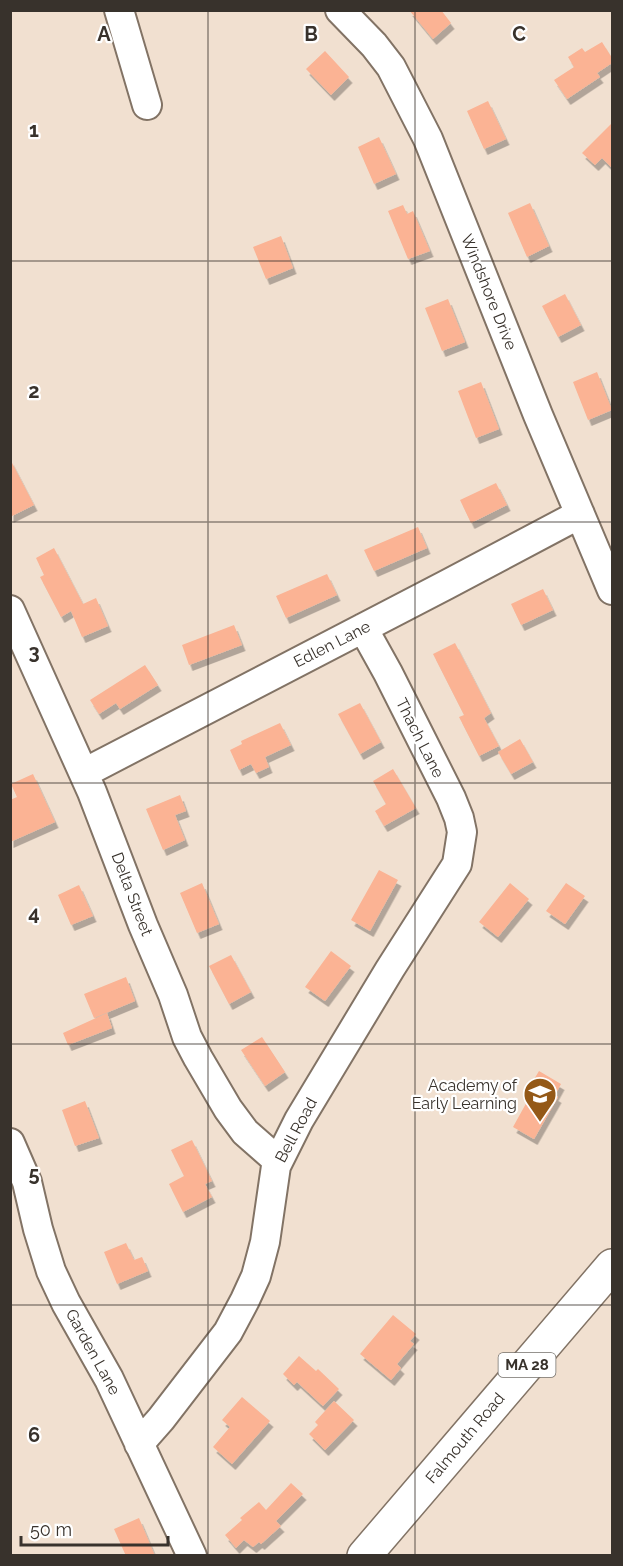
<svg xmlns="http://www.w3.org/2000/svg" width="623" height="1566" font-family="Raleway,sans-serif">
	<style>
		.building { fill: #fbb394; filter: url(#shadow) }
		.lines { fill: none; stroke-linecap: round; stroke-linejoin: round }
		.minor-casing { stroke: #827365; stroke-width: 32 }
		.major-casing { stroke: #827365; stroke-width: 36 }
		.minor { stroke: #fff; stroke-width: 28 }
		.major { stroke: #fff; stroke-width: 33 }
		.grid { fill: none; stroke: #38322c; stroke-width: 1.5; stroke-opacity: 0.55 }
		.labels { text-anchor: middle; dominant-baseline: central; stroke-width: 4.5; stroke-linejoin: round; paint-order: stroke }
		.shield { fill: #fff; stroke: #74706b; stroke-width: 1.5 }
		.shield-label { font-size: 15px; font-weight: bold; fill: #38322c }
		.street-label { font-size: 16px; fill: #38322c; stroke: #fff }
		.poi-label { font-size: 16px; fill: #38322c; stroke: #fff; text-anchor: end }
		.grid-label { font-size: 20px; text-anchor: middle; font-weight: bold; fill: #38322c; stroke: #fff; stroke-width: 4.5; stroke-linejoin: round; paint-order: stroke }
	</style>
	<defs>
		<filter id="shadow"><feDropShadow dx="3.5" dy="6" stdDeviation="0" flood-color="#0004"/></filter>
	</defs>
	<rect width="100%" height="100%" fill="#f1e0d0"/>
	<path class="building" d="M 409,10 L 441,10 L 451,23 L 433,39 Z
		M 602,42 L 612,58 L 612,63 L 597,73 L 600,77 L 567,99 L 554,80 L 574,67 L 568,57 L 582,48 L 585,52 Z
		M 325,51 L 349,77 L 331,95 L 306,69 Z
		M 488,101 L 506,139 L 484,149 L 467,111 Z
		M 612,123 L 612,168 L 602,158 L 595,165 L 582,153 Z
		M 379,137 L 396,174 L 374,184 L 358,147 Z
		M 530,203 L 549,246 L 527,257 L 508,213 Z
		M 403,205 L 407,214 L 413,211 L 430,251 L 408,259 L 388,211 Z
		M 281,236 L 293,268 L 266,279 L 253,247 Z
		M 565,294 L 581,325 L 558,337 L 542,306 Z
		M 448,299 L 465,342 L 442,351 L 425,308 Z
		M 597,372 L 612,410 L 588,420 L 573,382 Z
		M 481,382 L 499,429 L 476,438 L 458,391 Z
		M 10,459 L 34,505 L 10,517 Z
		M 496,483 L 507,505 L 471,523 L 460,500 Z
		M 418,527 L 427,548 L 374,571 L 364,550 Z
		M 54,548 L 83,604 L 96,598 L 108,626 L 82,637 L 71,611 L 61,617 L 40,577 L 44,575 L 36,558 Z
		M 327,574 L 337,595 L 286,618 L 276,596 Z
		M 543,589 L 553,610 L 521,625 L 511,604 Z
		M 234,625 L 242,645 L 189,665 L 182,645 Z
		M 455,643 L 491,713 L 484,718 L 499,746 L 479,756 L 459,717 L 464,715 L 433,654 Z
		M 145,665 L 158,685 L 120,709 L 116,703 L 99,714 L 90,700 Z
		M 360,703 L 381,742 L 360,754 L 338,714 Z
		M 280,723 L 291,745 L 265,757 L 269,767 L 256,773 L 251,764 L 239,770 L 230,750 L 242,744 L 241,741 Z
		M 520,739 L 533,762 L 511,774 L 498,752 Z
		M 393,769 L 416,808 L 384,826 L 375,811 L 386,804 L 373,781 Z
		M 33,774 L 55,822 L 10,842 L 10,800 L 17,797 L 11,784 Z
		M 180,795 L 186,811 L 175,815 L 185,840 L 163,850 L 146,809 Z
		M 379,870 L 398,880 L 370,931 L 351,920 Z
		M 202,883 L 219,924 L 197,933 L 180,893 Z
		M 510,883 L 529,899 L 498,937 L 479,922 Z
		M 566,883 L 585,896 L 565,924 L 546,911 Z
		M 79,885 L 93,916 L 71,925 L 58,895 Z
		M 331,951 L 351,966 L 325,1001 L 305,987 Z
		M 231,955 L 251,992 L 229,1004 L 209,966 Z
		M 126,977 L 135,1001 L 94,1018 L 84,994 Z
		M 107,1013 L 112,1028 L 68,1045 L 63,1033 Z
		M 262,1037 L 285,1072 L 265,1086 L 241,1050 Z
		M 539,1071 L 561,1084 L 555,1095 L 558,1097 L 534,1139 L 513,1127 L 534,1089 L 530,1086 Z
		M 85,1101 L 99,1138 L 75,1146 L 62,1110 Z
		M 192,1140 L 212,1181 L 205,1184 L 212,1197 L 183,1212 L 169,1184 L 184,1176 L 171,1150 Z
		M 126,1243 L 134,1260 L 142,1257 L 148,1271 L 117,1284 L 104,1252 Z
		M 393,1315 L 416,1334 L 410,1341 L 414,1344 L 397,1364 L 401,1368 L 391,1380 L 360,1354 Z
		M 299,1356 L 316,1371 L 318,1369 L 339,1389 L 323,1406 L 297,1382 L 294,1385 L 283,1374 Z
		M 242,1397 L 270,1421 L 232,1464 L 213,1447 L 230,1427 L 222,1420 Z
		M 334,1401 L 354,1420 L 325,1450 L 309,1434 L 318,1425 L 315,1422 Z
		M 291,1483 L 303,1494 L 276,1521 L 281,1526 L 261,1544 L 259,1542 L 253,1547 L 244,1540 L 236,1548 L 225,1535 L 242,1520 L 240,1518 L 259,1502 L 266,1510 Z
		M 139,1518 L 155,1556 L 126,1556 L 114,1529 Z"/>
	<g class="lines">
		<g class="minor-casing">
			<path id="minor" d="M 119,10 L 147,105
				M 340,10 L 374,45 L 391,67 L 428,139 L 538,415 L 612,590
				M 10,610 L 92,792 L 143,925 L 173,995 L 187,1037 L 198,1058 L 228,1109 L 245,1132 L 278,1161
				M 84,773 L 446,585 L 580,514
				M 10,1143 L 27,1182 L 38,1229 L 51,1271 L 66,1303 L 109,1379 L 192,1556
				M 139,1444 L 161,1419 L 228,1332 L 245,1300 L 256,1276 L 265,1242 L 276,1166 L 299,1120 L 390,969 L 457,864 L 462,832 L 459,818 L 451,798 L 388,673 L 363,628"/>
		</g>
		<g class="major-casing">
			<path id="major" d="M 364,1556 L 612,1266"/>
		</g>
		<use href="#minor" class="minor"/>
		<use href="#major" class="major"/>
	</g>
	<path class="grid" d="M 208,10 L 208,1556M 415,10 L 415,1556M 10,261 L 612,261M 10,522 L 612,522M 10,783 L 612,783M 10,1044 L 612,1044M 10,1305 L 612,1305"/>
	<defs>
		<g id="school-pin" transform="scale(1.725)"><path d="M0 17L-7.5 6A9.5 9.5 0 1 1 7.5 6Z" fill="#945918" stroke="#fff"/><path d="M0-5L7-2L0 1L-7-2ZM-4 1L0 2.5L4 1V4Q0 6-4 4Z" fill="#fff"/></g>
	</defs>
	<g fill-rule="evenodd">
		<use href="#school-pin" x="540" y="1094"/>
	</g>
	<g class="labels">
		<rect class="shield" x="498.5" y="1353" width="57" height="24" rx="4.5"/>
		<g class="shield-label">
			<text x="527" y="1365">MA 28</text>
		</g>
		<g class="street-label">
			<text transform="translate(489 292) rotate(68)">Windshore Drive</text>
			<text transform="translate(332 644) rotate(-27)">Edlen Lane</text>
			<text transform="translate(420 738) rotate(63)">Thach Lane</text>
			<text transform="translate(132 894) rotate(69)">Delta Street</text>
			<text transform="translate(296 1130) rotate(-62)">Bell Road</text>
			<text transform="translate(93 1352) rotate(61)">Garden Lane</text>
			<text transform="translate(465 1438) rotate(-50)">Falmouth Road</text>
		</g>
		<g class="poi-label">
			<text x="517" y="1085">Academy of<tspan x="517" dy="18">Early Learning</tspan></text>
		</g>
	</g>
	<g class="grid-label">
		<text x="104" y="41">A</text>
		<text x="311" y="41">B</text>
		<text x="519" y="41">C</text>
		<text x="34" y="137">1</text>
		<text x="34" y="398">2</text>
		<text x="34" y="659">3</text>
		<text x="34" y="920">4</text>
		<text x="34" y="1181">5</text>
		<text x="34" y="1442">6</text>
	</g>
	<rect width="623" height="1566" fill="none" stroke="#38322c" stroke-width="24"/>
	<path d="M21 1536v9h147v-9" fill="none" stroke="#38322c" stroke-width="3"/>
	<text x="30" y="1536" font-size="18" fill="#38322c" stroke="#ffffff" stroke-width="4.5" paint-order="stroke">50 m</text>
</svg>
